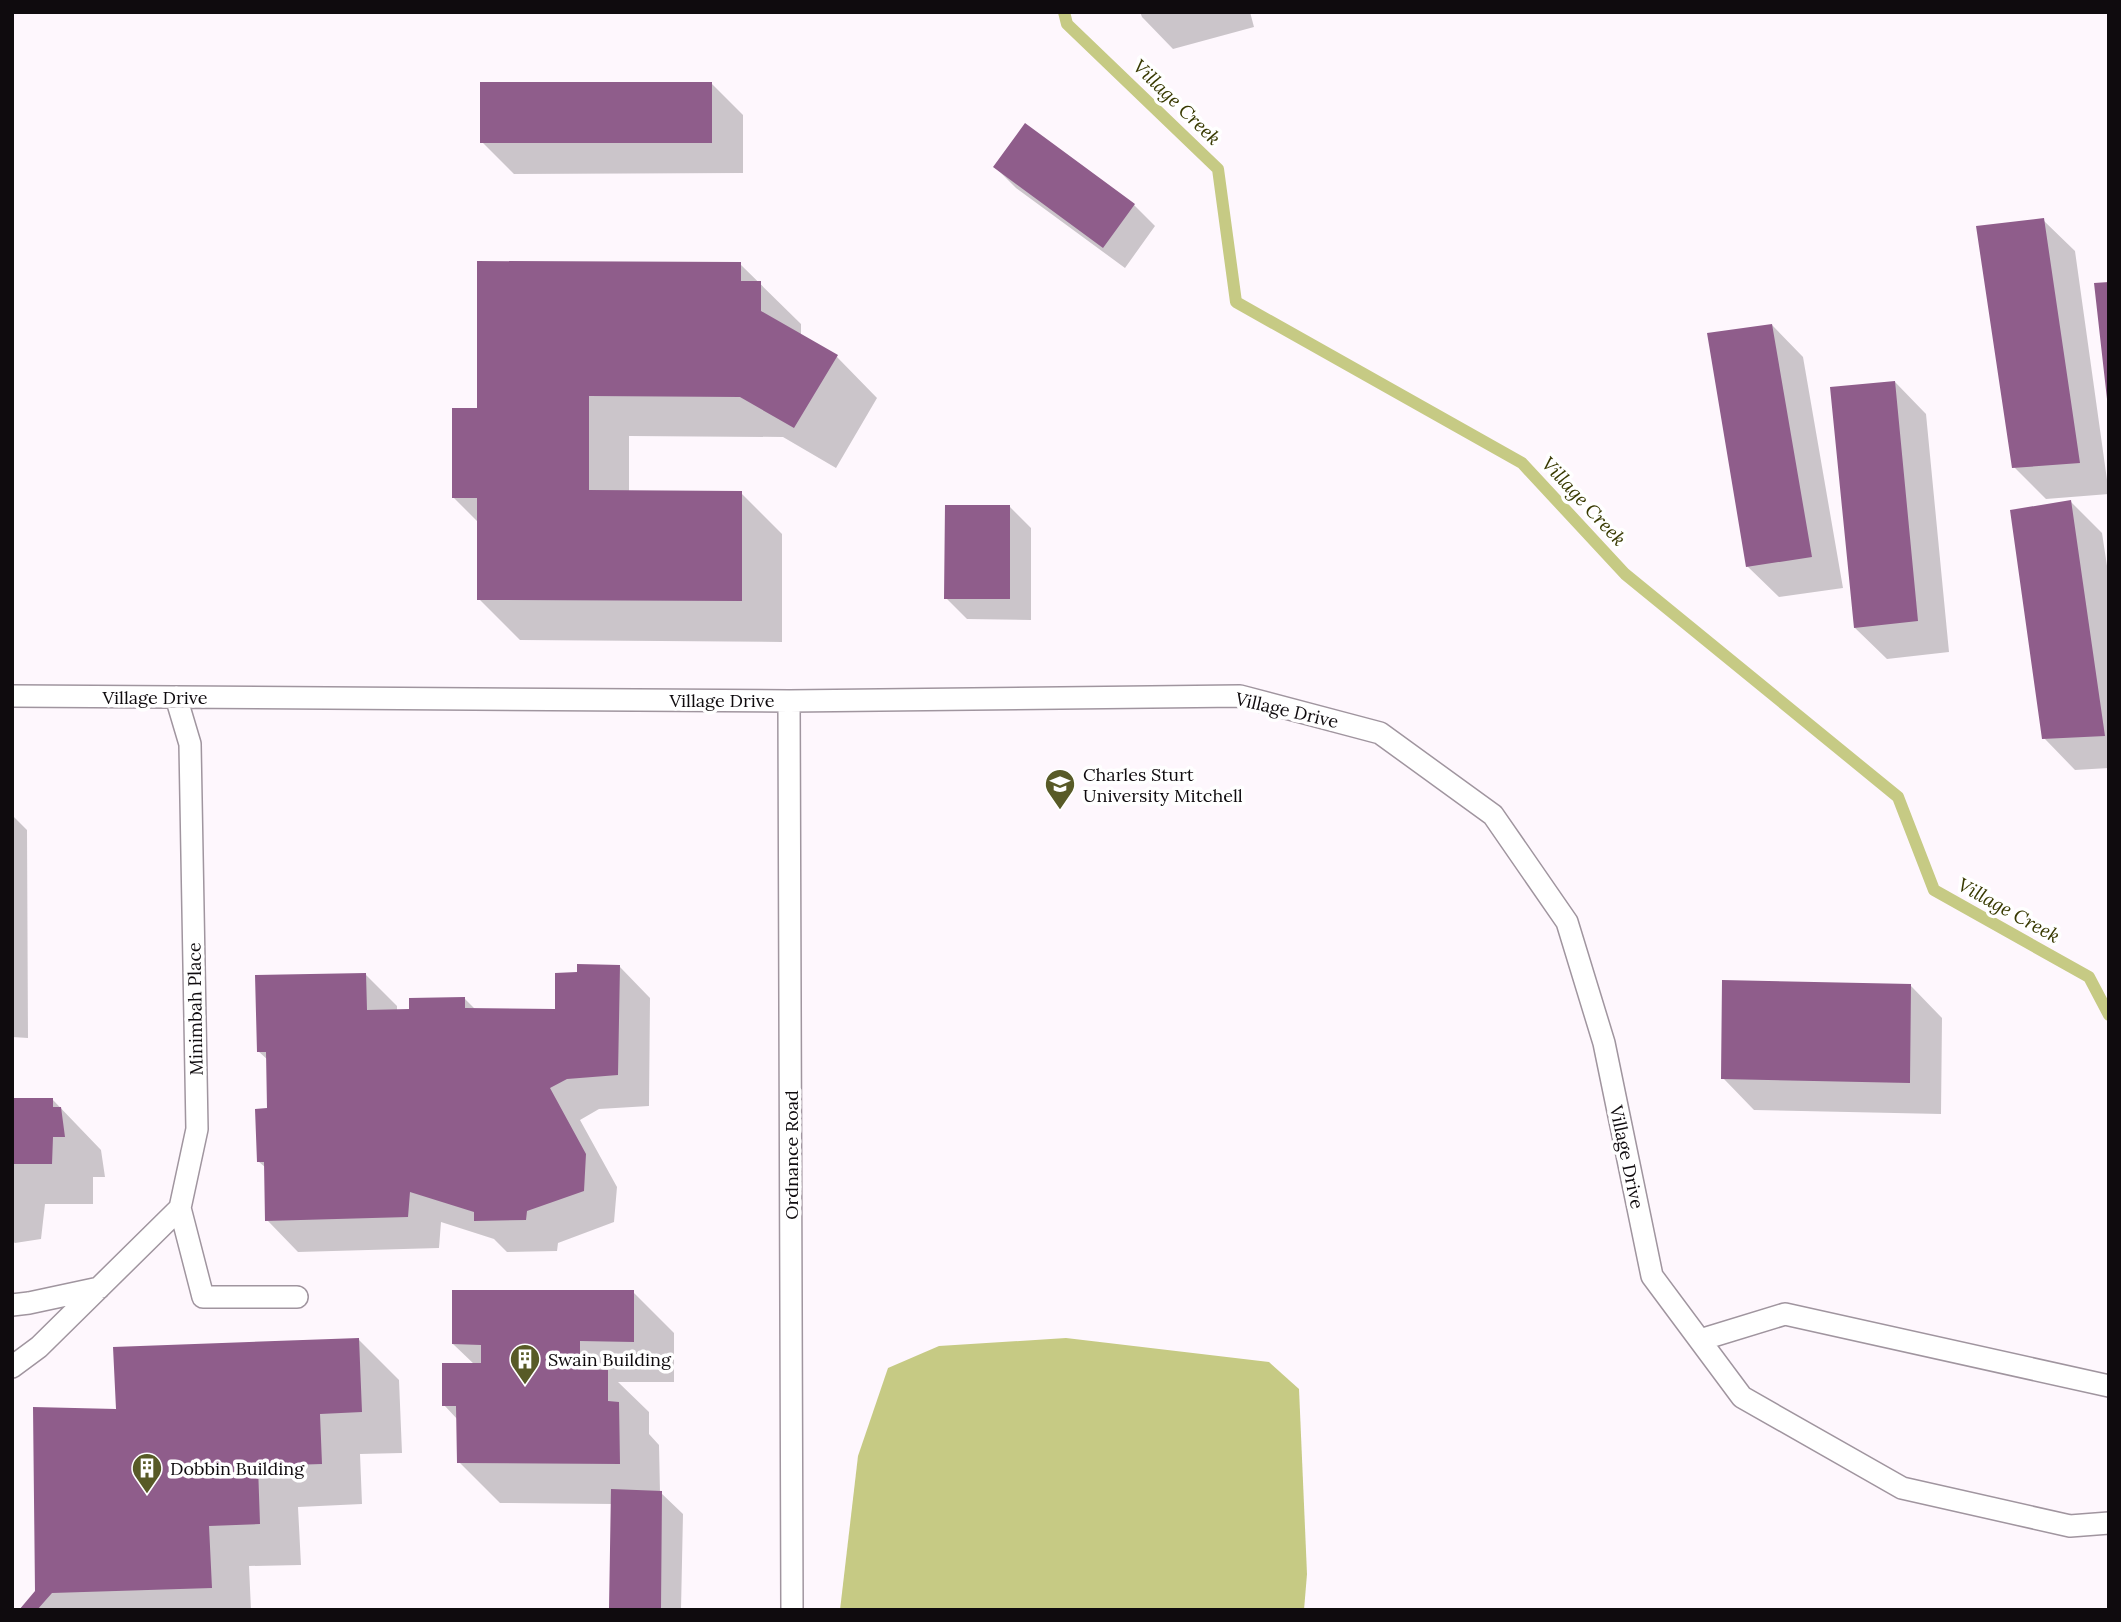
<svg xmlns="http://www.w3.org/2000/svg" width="2121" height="1622" font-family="Lora,serif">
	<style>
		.water { fill: #c6ca84 }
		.shadow { fill: #0003 }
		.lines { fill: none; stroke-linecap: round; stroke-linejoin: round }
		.stream { stroke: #c6ca84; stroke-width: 12 }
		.building { fill: #8f5d8b }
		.service-casing { stroke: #a0959f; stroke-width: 24 }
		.service { stroke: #fff; stroke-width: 21 }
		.labels { text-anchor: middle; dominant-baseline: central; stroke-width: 7; stroke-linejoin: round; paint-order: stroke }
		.street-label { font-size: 18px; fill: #0f0b0e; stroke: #fff }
		.poi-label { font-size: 18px; fill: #0f0b0e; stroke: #fff; text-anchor: start }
		.water-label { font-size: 19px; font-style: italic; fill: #383900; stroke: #fff }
	</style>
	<rect width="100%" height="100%" fill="#fef7fd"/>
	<path class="water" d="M 1066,1338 L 1269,1362 L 1299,1389 L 1307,1574 L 1304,1610 L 840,1610 L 858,1456 L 888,1368 L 939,1346 Z"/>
	<path class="shadow" d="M 1140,12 L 1250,12 L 1254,27 L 1173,49 L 1142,17 Z
		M 712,84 L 743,115 L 743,173 L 514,174 L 482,142 Z
		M 995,167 L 1134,205 L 1155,226 L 1125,268 L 1016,188 Z
		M 2043,220 L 2075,251 L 2109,494 L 2046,499 L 2014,467 Z
		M 740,264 L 801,324 L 801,336 L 837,357 L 877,398 L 836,468 L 783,437 L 629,436 L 629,492 L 741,493 L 782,534 L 782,642 L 520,640 L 479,599 L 479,523 L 453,497 L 478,410 Z
		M 1772,325 L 1803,357 L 1843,588 L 1779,597 L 1747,566 Z
		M 1895,382 L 1926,414 L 1949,652 L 1887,659 L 1855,628 Z
		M 2071,502 L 2102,533 L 2109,579 L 2109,768 L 2075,770 L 2044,738 Z
		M 1010,507 L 1031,528 L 1031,620 L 967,619 L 946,598 Z
		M 12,815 L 27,830 L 28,1038 L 12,1037 Z
		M 619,966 L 650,998 L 649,1106 L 599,1109 L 580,1120 L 617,1187 L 614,1222 L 558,1243 L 557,1251 L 507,1252 L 494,1239 L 441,1222 L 439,1248 L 298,1252 L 267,1220 L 266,1168 L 258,1161 L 269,1110 L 268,1060 L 258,1051 L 365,974 L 397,1006 L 397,1011 L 411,1011 L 465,999 L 476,1010 L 556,1011 L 578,973 Z
		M 1911,986 L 1942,1018 L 1941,1114 L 1754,1110 L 1723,1078 Z
		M 12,1097 L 14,1099 L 53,1100 L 101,1150 L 105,1177 L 93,1177 L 93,1204 L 45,1204 L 41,1239 L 15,1243 L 12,1241 Z
		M 633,1292 L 674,1333 L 674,1382 L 618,1382 L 649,1412 L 649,1434 L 659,1445 L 660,1492 L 683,1514 L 681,1610 L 613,1610 L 613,1504 L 500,1503 L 459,1462 L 458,1420 L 444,1405 L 475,1365 L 453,1344 Z
		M 358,1339 L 399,1380 L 402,1453 L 360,1454 L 362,1504 L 298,1507 L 301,1565 L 249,1566 L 251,1610 L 21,1610 L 36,1591 L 118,1411 Z"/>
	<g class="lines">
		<path class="stream" d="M 1064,12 L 1067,24 L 1218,169 L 1236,302 L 1522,463 L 1625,574 L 1898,797 L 1934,890 L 2089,977 L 2109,1015"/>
	</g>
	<path class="building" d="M 480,82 L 712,82 L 712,143 L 480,143 Z
		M 1025,123 L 1135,204 L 1103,248 L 993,167 Z
		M 2044,218 L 2080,463 L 2012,468 L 1976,226 Z
		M 477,261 L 741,262 L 741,281 L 761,281 L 761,311 L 838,355 L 794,428 L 740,397 L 589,396 L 589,490 L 742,491 L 742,601 L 477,600 L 477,498 L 452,498 L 452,408 L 477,408 Z
		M 2109,282 L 2109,399 L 2107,399 L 2094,283 Z
		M 1772,324 L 1812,557 L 1746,567 L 1707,333 Z
		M 1895,381 L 1918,621 L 1854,628 L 1830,387 Z
		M 2071,500 L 2105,736 L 2042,739 L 2010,510 Z
		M 945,505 L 1010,505 L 1010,599 L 944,599 Z
		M 577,964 L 620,965 L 618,1075 L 567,1079 L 550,1088 L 586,1154 L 584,1191 L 527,1211 L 526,1220 L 474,1221 L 474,1212 L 410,1192 L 408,1217 L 265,1221 L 264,1162 L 257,1162 L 255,1109 L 267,1108 L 266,1052 L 257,1052 L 255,975 L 366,973 L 367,1010 L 409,1009 L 409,998 L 465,997 L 465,1008 L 555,1009 L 555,973 L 577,972 Z
		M 1722,980 L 1911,984 L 1910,1083 L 1721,1079 Z
		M 12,1098 L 53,1098 L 53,1107 L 61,1107 L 65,1137 L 53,1137 L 52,1164 L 12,1164 Z
		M 452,1290 L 634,1290 L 634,1342 L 580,1341 L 580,1369 L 608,1370 L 608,1401 L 619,1402 L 620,1464 L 457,1463 L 456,1406 L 442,1406 L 442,1363 L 481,1363 L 481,1345 L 452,1344 Z
		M 359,1338 L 362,1412 L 320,1414 L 322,1464 L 258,1466 L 260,1524 L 209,1526 L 212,1588 L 52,1593 L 37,1610 L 19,1610 L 35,1591 L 33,1407 L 116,1409 L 113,1347 Z
		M 611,1489 L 662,1491 L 661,1610 L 609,1609 Z"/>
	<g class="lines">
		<g class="service-casing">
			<path id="service" d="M 12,696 L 789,701 L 1240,696 L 1380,733 L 1493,815 L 1567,922 L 1604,1043 L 1652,1276 L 1742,1397 L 1902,1488 L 2070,1526 L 2109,1523
				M 789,701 L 792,1610
				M 180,1208 L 203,1297 L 297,1297
				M 12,1305 L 29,1303 L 99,1288
				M 1700,1340 L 1785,1314 L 2109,1386
				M 12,1367 L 39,1347 L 180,1208 L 197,1129 L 190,744 L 176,697"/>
		</g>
		<use href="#service" class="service"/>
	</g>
	<defs>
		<g id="university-pin" transform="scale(1.575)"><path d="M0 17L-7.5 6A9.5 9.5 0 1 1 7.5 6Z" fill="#585a27" stroke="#fff"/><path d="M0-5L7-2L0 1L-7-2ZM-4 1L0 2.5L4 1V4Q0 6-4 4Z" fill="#fff"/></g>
		<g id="building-pin" transform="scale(1.575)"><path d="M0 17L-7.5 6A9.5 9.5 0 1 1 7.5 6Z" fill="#585a27" stroke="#fff"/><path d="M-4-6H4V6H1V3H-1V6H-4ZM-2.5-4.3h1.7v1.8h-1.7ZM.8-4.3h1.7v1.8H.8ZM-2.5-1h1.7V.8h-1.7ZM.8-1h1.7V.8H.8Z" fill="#fff"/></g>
	</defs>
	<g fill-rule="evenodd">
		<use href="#university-pin" x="1060" y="784"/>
		<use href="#building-pin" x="525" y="1359"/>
		<use href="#building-pin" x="147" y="1468"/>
	</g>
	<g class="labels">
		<g class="street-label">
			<text x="155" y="697">Village Drive</text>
			<text x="722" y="700">Village Drive</text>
			<text transform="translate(1287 710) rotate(13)">Village Drive</text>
			<text transform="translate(195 1009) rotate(-91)">Minimbah Place</text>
			<text transform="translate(791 1155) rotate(-90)">Ordnance Road</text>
			<text transform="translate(1627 1157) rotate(78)">Village Drive</text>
		</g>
		<g class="poi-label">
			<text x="1083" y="774">Charles Sturt<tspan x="1083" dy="21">University Mitchell</tspan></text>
			<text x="548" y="1359">Swain Building</text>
			<text x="170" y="1468">Dobbin Building</text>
		</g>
		<g class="water-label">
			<text transform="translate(1177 102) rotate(44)">Village Creek</text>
			<text transform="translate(1584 501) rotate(47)">Village Creek</text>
			<text transform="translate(2009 910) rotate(29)">Village Creek</text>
		</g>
	</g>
	<rect width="2121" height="1622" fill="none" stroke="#0f0b0e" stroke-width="28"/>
</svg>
